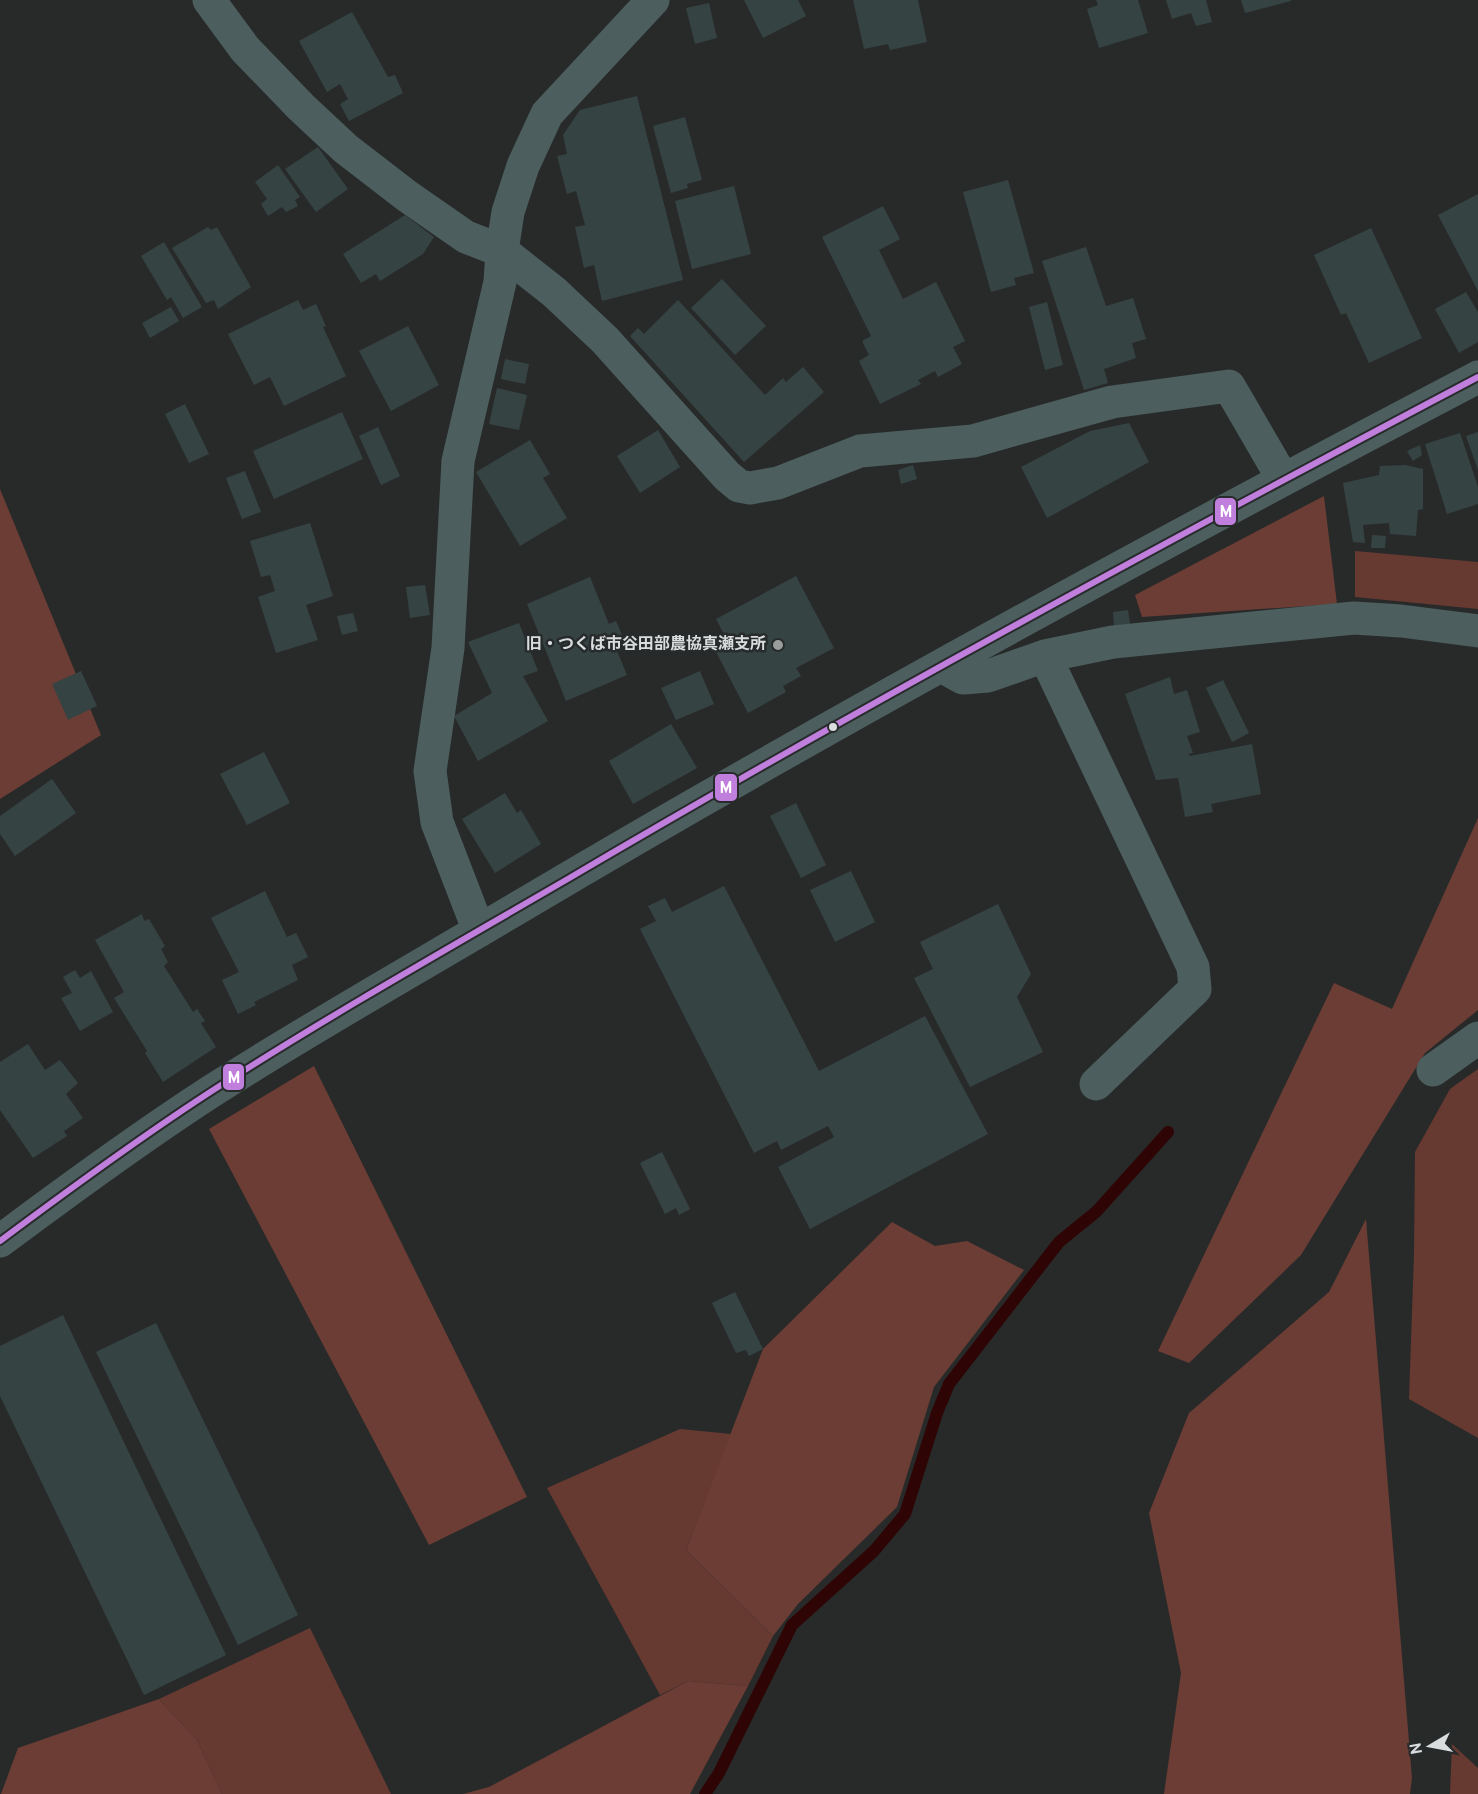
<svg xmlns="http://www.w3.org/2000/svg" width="1478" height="1794" font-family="Overpass,'Noto Sans JP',sans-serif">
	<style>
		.green { fill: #673a31 }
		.forest { fill: #6b3d34 }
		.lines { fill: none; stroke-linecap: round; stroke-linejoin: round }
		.stream { stroke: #2e0404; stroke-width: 12 }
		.building { fill: #364343 }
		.minor { stroke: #4c5e5e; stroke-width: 33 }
		.bus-1-casing { stroke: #272b2b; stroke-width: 10 }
		.bus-1 { stroke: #c07fdc; stroke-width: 6 }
		.poi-dot { fill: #9c9e9e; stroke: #272b2b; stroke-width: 2 }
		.bus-dot { fill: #dadddd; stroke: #272b2b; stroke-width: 2 }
		.labels { text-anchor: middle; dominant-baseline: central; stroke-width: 5; stroke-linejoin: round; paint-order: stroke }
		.poi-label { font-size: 16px; font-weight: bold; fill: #dadddd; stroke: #272b2b; text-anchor: end }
		.line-badge { stroke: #272b2b; stroke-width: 2 }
		.badge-label { font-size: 16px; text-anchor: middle; font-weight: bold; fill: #fff }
	</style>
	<rect width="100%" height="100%" fill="#282a2a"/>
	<path class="green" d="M 1355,551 L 1478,562 L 1478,609 L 1355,597 Z
		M 1478,1069 L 1478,1438 L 1409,1399 L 1414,1255 L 1415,1152 L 1450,1089 Z
		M 680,1429 L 731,1434 L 686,1550 L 773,1636 L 748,1686 L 688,1681 L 660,1695 L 547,1488 Z
		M 310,1628 L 391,1794 L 222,1794 L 197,1740 L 159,1699 Z
		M 1452,1744 L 1478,1768 L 1478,1794 L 1450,1794 Z"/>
	<path class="forest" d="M 0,489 L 101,735 L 0,799 Z
		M 1324,496 L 1337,604 L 1142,617 L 1135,595 Z
		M 1478,818 L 1478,1010 L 1425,1053 L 1301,1255 L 1189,1363 L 1158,1351 L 1334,983 L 1392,1009 Z
		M 314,1066 L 527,1497 L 429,1545 L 209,1129 Z
		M 1366,1219 L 1412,1778 L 1410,1794 L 1164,1794 L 1181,1673 L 1149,1513 L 1189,1413 L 1329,1292 Z
		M 892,1222 L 935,1246 L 967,1241 L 1024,1270 L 934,1387 L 897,1507 L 798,1604 L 773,1636 L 686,1550 L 763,1349 Z
		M 688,1681 L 748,1686 L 690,1794 L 463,1794 L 489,1787 Z
		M 159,1699 L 197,1740 L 222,1794 L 1,1794 L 18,1748 Z"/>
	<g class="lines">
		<path class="stream" d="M 705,1794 L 719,1773 L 792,1625 L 874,1551 L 905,1514 L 937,1413 L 949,1384 L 1059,1242 L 1096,1212 L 1168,1132"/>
	</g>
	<path class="building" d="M 744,0 L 798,0 L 806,16 L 763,38 Z
		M 853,0 L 918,0 L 927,42 L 890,50 L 888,44 L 864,49 Z
		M 1096,0 L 1138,0 L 1148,33 L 1099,48 L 1087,9 L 1098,5 Z
		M 1166,0 L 1206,0 L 1212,22 L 1196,26 L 1191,13 L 1172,19 Z
		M 1241,0 L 1291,0 L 1291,1 L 1245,13 Z
		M 709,3 L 717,38 L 695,44 L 686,8 Z
		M 352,12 L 388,77 L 395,75 L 403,93 L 349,121 L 340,104 L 348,99 L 340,84 L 327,92 L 299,41 Z
		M 637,96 L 683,280 L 602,301 L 594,265 L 584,268 L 575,227 L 585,225 L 576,191 L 567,194 L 557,156 L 567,154 L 563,135 L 580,110 Z
		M 685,117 L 702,180 L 687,184 L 688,188 L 671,193 L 653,126 Z
		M 318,147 L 348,189 L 316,212 L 285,169 Z
		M 278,165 L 300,197 L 295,200 L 298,206 L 286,212 L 282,207 L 268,216 L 261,204 L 267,199 L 255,182 Z
		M 1008,180 L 1034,273 L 1014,278 L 1016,285 L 991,292 L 963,192 Z
		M 734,186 L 751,254 L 692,269 L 675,201 Z
		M 1478,194 L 1478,291 L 1438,215 Z
		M 883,206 L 900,239 L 879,250 L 903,299 L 936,282 L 965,341 L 953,347 L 962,364 L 938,377 L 935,371 L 918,380 L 921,384 L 880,404 L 859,361 L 869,355 L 862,341 L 871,336 L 822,237 Z
		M 405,215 L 434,237 L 423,254 L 380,281 L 376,274 L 361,283 L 343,254 Z
		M 208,227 L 211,230 L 217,227 L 251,287 L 218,309 L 214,300 L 206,303 L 172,248 Z
		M 1371,228 L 1422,338 L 1369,363 L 1346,313 L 1341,315 L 1314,255 Z
		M 164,242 L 202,307 L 183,318 L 171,297 L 167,300 L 141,256 Z
		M 1086,247 L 1106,306 L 1133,298 L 1146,339 L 1132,343 L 1136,358 L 1104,369 L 1108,383 L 1084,390 L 1042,261 Z
		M 722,279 L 766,326 L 735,355 L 691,308 Z
		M 1466,292 L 1478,312 L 1478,342 L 1459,353 L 1435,309 Z
		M 298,300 L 303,310 L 316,304 L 326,326 L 323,327 L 346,376 L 284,406 L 270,377 L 254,385 L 228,334 Z
		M 678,300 L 765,395 L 783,378 L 786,382 L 803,367 L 824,392 L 744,462 L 630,336 L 638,328 L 644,334 Z
		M 1047,302 L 1063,365 L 1045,370 L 1029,307 Z
		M 171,307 L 179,321 L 150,338 L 142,323 Z
		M 408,326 L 439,385 L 391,411 L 359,351 Z
		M 505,359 L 529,364 L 525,384 L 501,379 Z
		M 497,388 L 527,395 L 519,430 L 489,424 Z
		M 185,404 L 209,454 L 189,463 L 165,414 Z
		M 342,412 L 363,459 L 274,499 L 253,451 Z
		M 1129,423 L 1149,462 L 1047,518 L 1021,467 L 1090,431 Z
		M 378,427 L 400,476 L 381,485 L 359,436 Z
		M 658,430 L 680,467 L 640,493 L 617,456 Z
		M 1478,432 L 1478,470 L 1466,436 Z
		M 1460,433 L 1478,487 L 1478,504 L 1447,514 L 1425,444 Z
		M 530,440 L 550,474 L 543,478 L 567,518 L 520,546 L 476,472 Z
		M 1420,445 L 1422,455 L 1413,461 L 1407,451 Z
		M 913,465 L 917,479 L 901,484 L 898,470 Z
		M 1405,465 L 1423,469 L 1423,509 L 1418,510 L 1416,536 L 1390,534 L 1389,523 L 1363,525 L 1365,543 L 1353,542 L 1343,483 L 1379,475 L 1380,466 Z
		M 245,471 L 261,512 L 242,519 L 226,478 Z
		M 310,523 L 333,596 L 306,605 L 318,640 L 276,653 L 258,597 L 275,591 L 270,575 L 261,577 L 250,541 Z
		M 1372,535 L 1386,536 L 1385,548 L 1371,548 Z
		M 796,576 L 834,648 L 796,668 L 801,676 L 783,686 L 786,692 L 748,713 L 715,650 L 728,642 L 716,619 Z
		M 590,577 L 609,624 L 616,621 L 627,646 L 617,651 L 627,675 L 566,701 L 527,604 Z
		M 425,585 L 430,615 L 410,618 L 406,587 Z
		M 1128,610 L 1130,624 L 1114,626 L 1113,612 Z
		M 353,613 L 358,631 L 342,635 L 337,616 Z
		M 519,623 L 538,671 L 523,676 L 548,721 L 478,761 L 454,716 L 492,693 L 468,642 Z
		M 81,671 L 97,706 L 68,720 L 52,684 Z
		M 700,671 L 714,704 L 676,720 L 661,688 Z
		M 1170,677 L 1174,694 L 1187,690 L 1200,732 L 1187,736 L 1193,753 L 1188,754 L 1190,756 L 1252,744 L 1261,794 L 1211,804 L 1213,812 L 1185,817 L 1178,778 L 1156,780 L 1125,694 Z
		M 1223,680 L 1249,733 L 1232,742 L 1206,688 Z
		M 671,724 L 697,768 L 633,804 L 609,761 Z
		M 264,752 L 290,803 L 247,825 L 220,774 Z
		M 52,779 L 76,813 L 15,856 L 0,834 L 0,816 Z
		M 505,793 L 517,813 L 521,810 L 541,844 L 495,873 L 462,819 Z
		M 796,803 L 826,865 L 801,878 L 770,816 Z
		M 851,871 L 875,922 L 835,942 L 810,890 Z
		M 724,886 L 819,1071 L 925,1016 L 988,1134 L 810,1229 L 778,1167 L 834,1137 L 828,1126 L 781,1150 L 777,1141 L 754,1153 L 640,929 L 656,921 L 648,906 L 665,898 L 672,912 Z
		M 265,891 L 287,937 L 296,933 L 308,957 L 292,965 L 298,980 L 254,1002 L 256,1005 L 238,1014 L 222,980 L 239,972 L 211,918 Z
		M 998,904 L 1031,974 L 1017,997 L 1043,1052 L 970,1087 L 914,978 L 933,969 L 920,942 Z
		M 142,914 L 144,921 L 149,919 L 165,946 L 161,949 L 168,962 L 164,966 L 193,1012 L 197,1009 L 205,1021 L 201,1023 L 216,1047 L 163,1082 L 145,1053 L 147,1051 L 114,998 L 124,992 L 95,940 Z
		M 75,970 L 80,978 L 91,971 L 113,1012 L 80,1031 L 61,998 L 72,993 L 63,977 Z
		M 28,1044 L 45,1070 L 60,1060 L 78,1083 L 66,1094 L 83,1118 L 64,1131 L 67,1136 L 33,1158 L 0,1110 L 0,1062 Z
		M 662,1152 L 690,1209 L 679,1215 L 676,1208 L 665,1214 L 640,1163 Z
		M 735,1292 L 763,1349 L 749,1356 L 746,1350 L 736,1353 L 712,1303 Z
		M 63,1315 L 226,1655 L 144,1695 L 0,1396 L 0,1346 Z
		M 156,1323 L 298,1615 L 238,1645 L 96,1352 Z"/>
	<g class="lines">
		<path class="minor" d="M 209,0 L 245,49 L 301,107 L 346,149 L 407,196 L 466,237 L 502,251 L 554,292 L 605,340 L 727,476 L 739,486 L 750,488 L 778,483 L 860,451 L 973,441 L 1112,402 L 1229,386 L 1283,479
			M 1045,656 L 1193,967 L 1195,989 L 1096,1084
			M 941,666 L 963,678 L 988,676 L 1045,656 L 1113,642 L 1354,618 L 1401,621 L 1478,631
			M 479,931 L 437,822 L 430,771 L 448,648 L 458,461 L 500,282 L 502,251 L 508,212 L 523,166 L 547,114 L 653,0
			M 1433,1070 L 1478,1038
			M 0,1241 C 71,1188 143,1135 218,1087 C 317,1024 420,966 521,906 C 834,720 1155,546 1478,377"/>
		<g class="bus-1-casing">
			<path id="bus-1" d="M 0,1241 C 71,1188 143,1135 218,1087 C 332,1014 449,948 566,880 C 865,704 1171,539 1478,377"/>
		</g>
		<use href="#bus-1" class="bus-1"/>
	</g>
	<circle class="poi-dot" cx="778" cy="645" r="6"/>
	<circle class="bus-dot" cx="833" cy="727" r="5"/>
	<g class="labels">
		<g class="poi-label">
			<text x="766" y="645">旧・つくば市谷田部農協真瀬支所</text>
		</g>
	</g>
	<g class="line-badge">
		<rect x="1214" y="497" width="23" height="29" rx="6" fill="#c07fdc"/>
		<rect x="714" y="773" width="24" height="29" rx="6" fill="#c07fdc"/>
		<rect x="222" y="1063" width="23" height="28" rx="6" fill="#c07fdc"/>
	</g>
	<g class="badge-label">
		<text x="1226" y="517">M</text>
		<text x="726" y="793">M</text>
		<text x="234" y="1083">M</text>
	</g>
	<g transform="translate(1430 1746) rotate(260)" stroke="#272b2b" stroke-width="4.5" paint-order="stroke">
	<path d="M0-4.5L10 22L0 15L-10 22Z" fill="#dadddd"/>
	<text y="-9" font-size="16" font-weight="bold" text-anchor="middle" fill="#dadddd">N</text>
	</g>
</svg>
